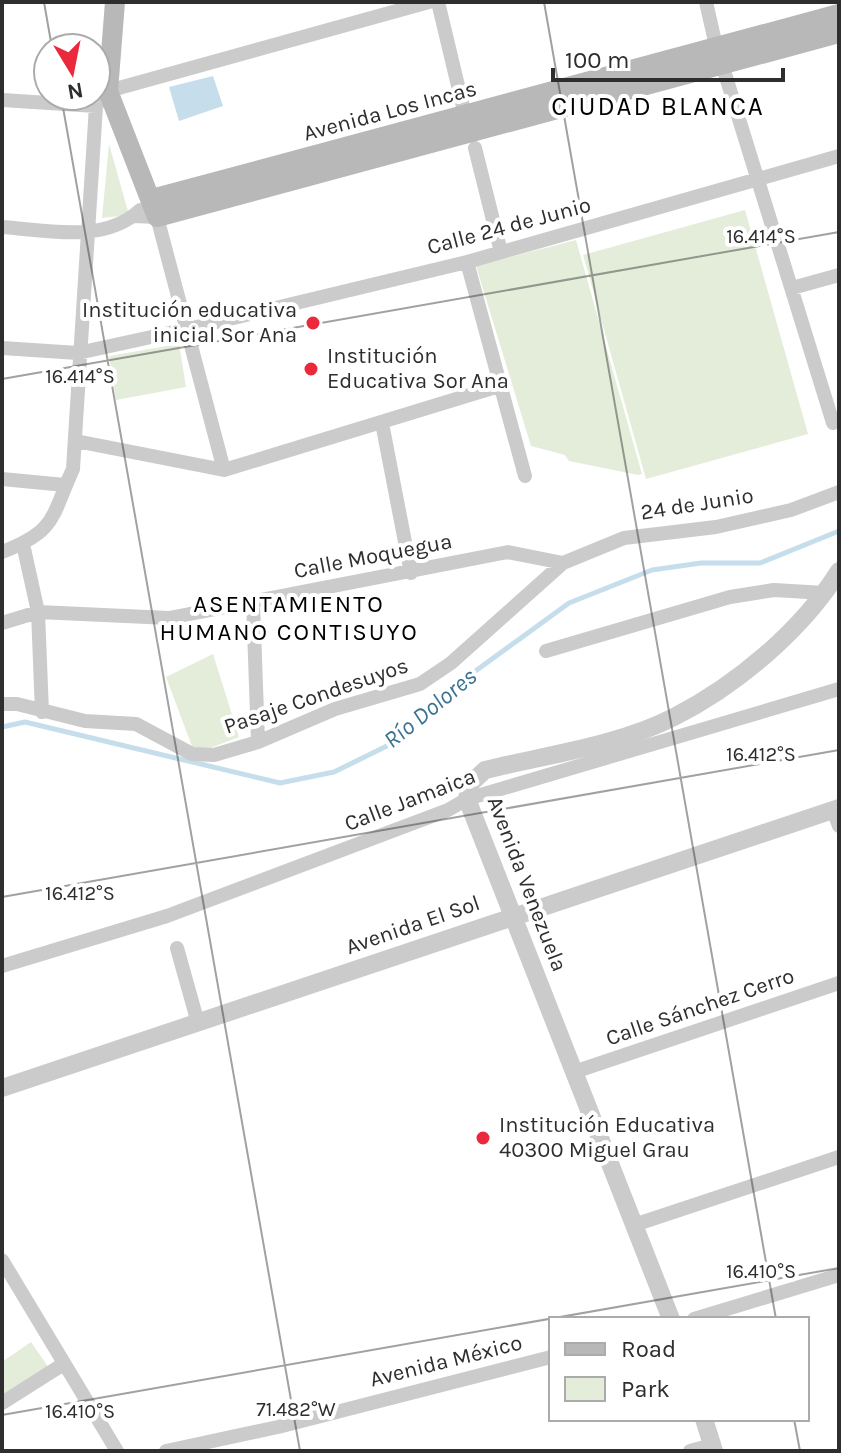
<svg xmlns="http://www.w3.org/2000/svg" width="841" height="1453" font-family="Karla,sans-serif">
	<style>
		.green { fill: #e4ecda }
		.water { fill: #c6deec }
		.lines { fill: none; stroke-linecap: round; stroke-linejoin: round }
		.stream { stroke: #c6deec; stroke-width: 5 }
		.minor { stroke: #cbcbcb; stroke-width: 14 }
		.tertiary { stroke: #cbcbcb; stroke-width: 18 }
		.secondary { stroke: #b8b8b8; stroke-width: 20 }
		.ticks { fill: none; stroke: #2e2e2e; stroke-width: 2; stroke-opacity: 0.45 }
		.poi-dot { fill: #eb293d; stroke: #fff; stroke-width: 3 }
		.labels { text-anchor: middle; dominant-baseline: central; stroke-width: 8; stroke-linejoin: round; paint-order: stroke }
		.street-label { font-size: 22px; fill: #2e2e2e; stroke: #fff }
		.poi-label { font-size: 22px; fill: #2e2e2e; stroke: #fff; text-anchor: start }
		.neighbourhood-label { font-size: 24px; letter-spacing: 2px; fill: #000; stroke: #fff }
		.water-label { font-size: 24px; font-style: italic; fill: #397292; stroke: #fff }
		.quarter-label { font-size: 26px; letter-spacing: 2px; fill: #000; stroke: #fff }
		.ticks-label { font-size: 20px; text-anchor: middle; fill: #2e2e2e; stroke: #fff; stroke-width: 8; stroke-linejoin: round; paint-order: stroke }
	</style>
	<rect width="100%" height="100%" fill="#fff"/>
	<path class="green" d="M 109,144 L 129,215 L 102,218 Z
		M 745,210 L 808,434 L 646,479 L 583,255 Z
		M 576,240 L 642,474 L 638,475 L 569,461 L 565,455 L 531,446 L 476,266 Z
		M 179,344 L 186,387 L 116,400 L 109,356 Z
		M 213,654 L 239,737 L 200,752 L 193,749 L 166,677 Z
		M 31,1342 L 51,1371 L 2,1404 L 2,1362 Z"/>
	<path class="water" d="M 213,76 L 223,106 L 179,121 L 169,87 Z"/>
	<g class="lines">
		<path class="stream" d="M 2,727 L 25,722 L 280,783 L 334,772 L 397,741 L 448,691 L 569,603 L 652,570 L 701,563 L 760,563 L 839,531"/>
		<path class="minor" d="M 438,2 L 465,115
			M 706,2 L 716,46
			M 722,64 L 833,423
			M 2,100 L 96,106
			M 475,148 L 501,252
			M 134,216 L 157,217 L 224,470
			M 2,227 C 46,230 104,244 140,210
			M 467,262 L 525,476
			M 792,288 L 839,275
			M 2,348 L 78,353 L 188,329 L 467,262 L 839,156
			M 382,423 L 411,573
			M 76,441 L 224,470 L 499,386
			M 2,479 L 65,485
			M 23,544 L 38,612 L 42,712
			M 2,552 C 57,531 51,517 73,469 L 96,106 L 108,91 L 429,2
			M 253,602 L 258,742
			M 2,623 L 38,612 L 169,618 L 508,552 L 563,563
			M 546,651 L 730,597 L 774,590 L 825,593
			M 2,704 L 17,704 L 85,721 L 136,724 L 192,754 L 214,755 L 258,742 L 335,709 L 420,684 L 451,663 L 563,563 L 624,538 L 716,527 L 791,510 L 839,492
			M 833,810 L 839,826
			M 177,948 L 198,1023
			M 2,966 L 167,916 L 448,810 L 467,799 L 839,689
			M 574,1072 L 839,983
			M 634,1225 L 839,1157
			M 2,1260 L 117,1451
			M 694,1319 L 839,1275
			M 2,1403 L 62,1365
			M 166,1451 L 278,1427 L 551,1357
			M 690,1451 L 712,1445"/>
		<path class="tertiary" d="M 2,1088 L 839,808
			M 671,1319 L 467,799 L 470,784 L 485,770 C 546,755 617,746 674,717 C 737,685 802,630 839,571
			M 704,1419 L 714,1451"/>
		<path class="secondary" d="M 115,2 L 108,91 L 157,217 L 839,33
			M 152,199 L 839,14"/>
	</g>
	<path class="ticks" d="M 44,2 L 52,48M 544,2 L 776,1319M 61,96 L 300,1451M 2,379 L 839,232M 2,897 L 839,750M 2,1415 L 839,1268M 794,1419 L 800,1451"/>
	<g class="poi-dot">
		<circle cx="313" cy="323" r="8"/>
		<circle cx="311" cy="369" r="8"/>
		<circle cx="483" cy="1138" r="8"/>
	</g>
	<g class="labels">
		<g class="street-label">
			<text transform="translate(390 111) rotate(-15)">Avenida Los Incas</text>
			<text transform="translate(509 226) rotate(-15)">Calle 24 de Junio</text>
			<text transform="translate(697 504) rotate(-9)">24 de Junio</text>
			<text transform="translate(373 556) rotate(-11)">Calle Moquegua</text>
			<text transform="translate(316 696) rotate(-19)">Pasaje Condesuyos</text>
			<text transform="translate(410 800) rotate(-21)">Calle Jamaica</text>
			<text transform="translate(527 884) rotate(69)">Avenida Venezuela</text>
			<text transform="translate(413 925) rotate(-19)">Avenida El Sol</text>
			<text transform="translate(700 1007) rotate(-19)">Calle Sánchez Cerro</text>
			<text transform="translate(446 1361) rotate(-14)">Avenida México</text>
		</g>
		<g class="poi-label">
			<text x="297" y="310" text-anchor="end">Institución educativa<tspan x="297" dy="25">inicial Sor Ana</tspan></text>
			<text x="327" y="356">Institución<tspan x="327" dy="25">Educativa Sor Ana</tspan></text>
			<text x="499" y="1125">Institución Educativa<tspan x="499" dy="25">40300 Miguel Grau</tspan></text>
		</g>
		<g class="neighbourhood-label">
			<text x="289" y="604">ASENTAMIENTO<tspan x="289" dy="28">HUMANO CONTISUYO</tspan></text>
		</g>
		<g class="water-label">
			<text transform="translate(430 708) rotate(-39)">Río Dolores</text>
		</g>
		<g class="quarter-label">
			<text x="658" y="106">CIUDAD BLANCA</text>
		</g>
	</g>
	<g class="ticks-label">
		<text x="761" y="243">16.414°S</text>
		<text x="80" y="383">16.414°S</text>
		<text x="761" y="761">16.412°S</text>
		<text x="80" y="900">16.412°S</text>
		<text x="761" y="1278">16.410°S</text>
		<text x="296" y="1416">71.482°W</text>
		<text x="80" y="1418">16.410°S</text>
	</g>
	<rect width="841" height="1453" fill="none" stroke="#2e2e2e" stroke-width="8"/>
	<rect x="549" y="1317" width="260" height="104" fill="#ffffff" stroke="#ababab" stroke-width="2"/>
	<rect x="565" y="1343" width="40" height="12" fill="#b8b8b8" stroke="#ababab" stroke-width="2"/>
	<text x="621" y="1357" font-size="24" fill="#2e2e2e">Road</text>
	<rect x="565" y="1377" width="40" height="24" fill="#e4ecda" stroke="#ababab" stroke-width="2"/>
	<text x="621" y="1397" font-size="24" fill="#2e2e2e">Park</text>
	<g transform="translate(72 72) rotate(170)"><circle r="38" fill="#ffffff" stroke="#ababab" stroke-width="2"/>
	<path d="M0-6L14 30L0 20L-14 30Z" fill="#eb293d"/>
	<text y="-12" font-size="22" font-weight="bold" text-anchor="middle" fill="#2e2e2e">N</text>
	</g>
	<path d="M553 68v12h230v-12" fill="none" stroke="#2e2e2e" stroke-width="4"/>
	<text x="565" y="68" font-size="24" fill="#2e2e2e" stroke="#ffffff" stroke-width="6" paint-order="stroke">100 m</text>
</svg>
